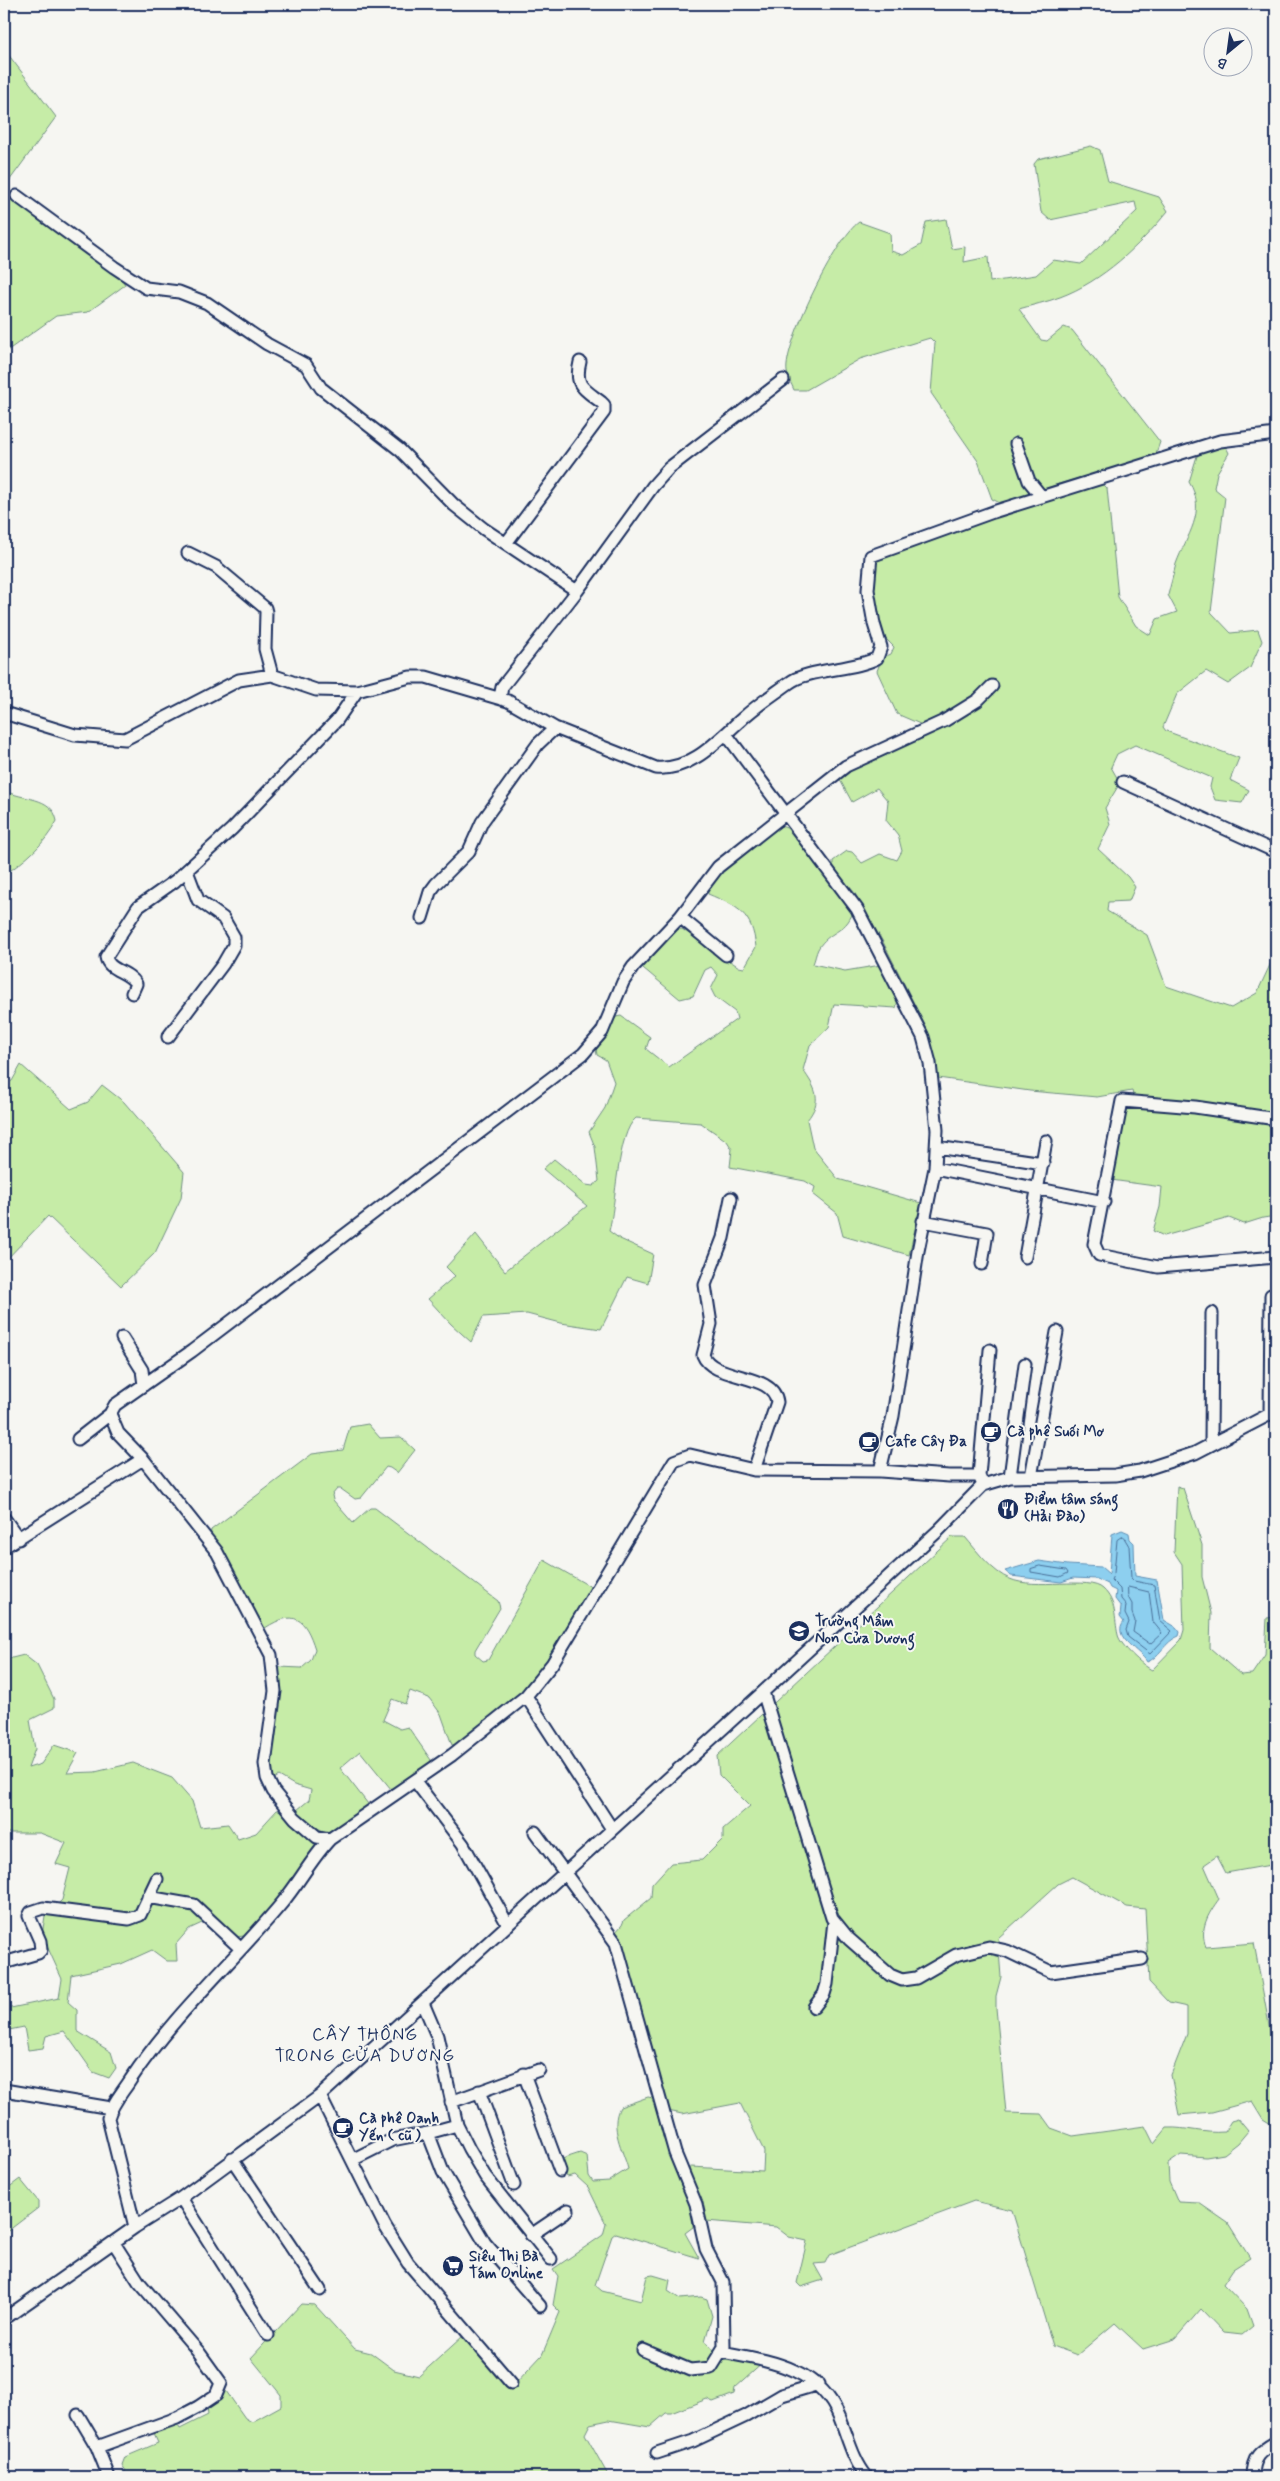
<svg xmlns="http://www.w3.org/2000/svg" width="1280" height="2481" font-family="Mynerve,sans-serif">
	<style>
		.green { fill: #c6eca7; stroke: #708e82 }
		.water { fill: #8dcfef; stroke: #5f8fb5 }
		.lines { fill: none; stroke-linecap: round; stroke-linejoin: round }
		.shore { stroke: #496f98; stroke-width: 1 }
		.minor-casing { stroke: #1b2f5e; stroke-width: 15 }
		.minor { stroke: #f6f6f2; stroke-width: 11 }
		.labels { text-anchor: middle; dominant-baseline: central; stroke-width: 4; stroke-linejoin: round; paint-order: stroke }
		.poi-label { font-size: 15px; font-weight: bold; fill: #1b2f5e; stroke: #f6f6f2; text-anchor: start }
		.quarter-label { font-size: 18px; letter-spacing: 1px; fill: #1b2f5e; stroke: #f6f6f2 }
	</style>
	<rect width="100%" height="100%" fill="#f6f6f2"/>
	<filter id="ink" filterUnits="userSpaceOnUse"><feTurbulence type="fractalNoise" baseFrequency=".02" numOctaves="2"/><feDisplacementMap in="SourceGraphic" scale="10" xChannelSelector="R" yChannelSelector="G"/><feConvolveMatrix kernelMatrix="1 2 1 2 8 2 1 2 1" color-interpolation-filters="sRGB"/></filter>
	<g filter="url(#ink)">
		<path class="green" d="M 4,49 L 56,117 L 4,188 Z
			M 1091,146 L 1100,150 L 1108,181 L 1159,197 L 1168,211 C 1139,246 1103,281 1060,297 C 1047,302 1032,305 1019,309 L 1041,340 L 1047,341 L 1064,327 L 1072,330 L 1160,442 L 1155,456 L 1059,484 L 1002,504 L 992,499 L 978,461 L 931,393 L 935,343 L 930,338 L 860,359 L 806,390 L 794,390 C 792,385 788,378 787,372 C 783,345 836,238 859,222 L 890,233 L 891,251 L 903,255 L 921,245 L 926,222 L 946,219 L 952,249 L 965,247 L 964,262 L 988,257 L 990,282 L 1036,275 L 1053,260 L 1081,264 L 1137,211 L 1135,202 L 1050,220 L 1041,212 L 1034,164 L 1038,159 Z
			M 4,195 L 39,215 L 120,274 L 125,285 L 88,312 L 56,316 L 4,353 Z
			M 1226,447 L 1229,453 L 1217,473 L 1214,488 L 1225,497 L 1211,612 L 1231,633 L 1258,630 L 1262,641 L 1250,668 L 1228,684 L 1206,671 L 1177,694 L 1163,727 L 1166,731 L 1239,758 L 1230,780 L 1249,790 L 1242,803 L 1215,800 L 1210,787 L 1212,778 L 1135,745 L 1117,754 L 1111,767 L 1120,783 L 1105,808 L 1110,824 L 1098,849 L 1128,877 L 1135,887 L 1129,901 L 1108,902 L 1107,911 L 1147,935 L 1166,986 L 1231,1008 L 1257,993 L 1276,952 L 1276,1216 L 1263,1218 L 1244,1224 L 1229,1218 L 1164,1236 L 1153,1231 L 1160,1207 L 1162,1187 L 1111,1180 L 1125,1106 L 1133,1095 L 1132,1091 L 1097,1097 L 1030,1091 L 938,1078 L 935,1075 L 928,1031 L 883,942 L 854,892 L 833,868 L 833,861 L 847,851 L 852,852 L 862,863 L 880,854 L 897,860 L 902,851 L 898,835 L 886,820 L 888,801 L 877,788 L 852,802 L 840,780 L 842,773 L 923,732 L 920,724 L 897,714 L 877,671 L 882,658 L 891,654 L 894,647 L 882,635 L 869,570 L 879,554 L 1102,483 L 1107,488 L 1118,597 L 1136,626 L 1150,635 L 1157,619 L 1177,612 L 1168,595 C 1171,585 1173,574 1176,564 C 1186,536 1208,512 1189,482 L 1197,456 L 1210,449 Z
			M 4,790 C 22,801 52,795 57,821 C 44,845 26,860 4,875 Z
			M 777,825 L 787,828 L 853,912 C 845,934 829,930 818,949 C 816,953 815,959 813,964 L 845,971 L 881,965 L 898,1000 L 896,1008 L 834,1004 L 829,1027 L 810,1045 L 803,1070 C 816,1089 823,1100 807,1120 L 813,1148 L 838,1179 L 921,1203 L 909,1255 L 843,1236 L 837,1213 L 813,1194 L 815,1187 L 805,1181 L 730,1167 L 732,1149 L 727,1141 L 701,1123 L 636,1118 C 617,1133 616,1205 609,1231 L 620,1239 L 653,1254 L 648,1283 L 627,1277 L 601,1329 L 561,1323 L 527,1314 L 483,1317 L 471,1342 L 451,1324 L 428,1299 L 455,1276 L 446,1267 L 476,1234 L 505,1271 L 587,1206 L 543,1169 L 554,1159 L 586,1185 L 593,1186 L 599,1181 L 595,1147 L 589,1132 L 605,1108 L 614,1082 L 606,1060 L 597,1055 L 596,1049 L 616,1017 L 621,1016 L 650,1037 L 646,1049 L 669,1067 L 737,1019 L 735,1012 L 715,997 L 711,989 L 718,975 L 711,967 L 705,970 L 693,996 L 680,999 L 643,968 L 643,964 L 673,930 L 682,929 L 739,967 L 744,968 L 756,947 C 752,913 739,907 708,894 L 708,890 L 725,867 Z
			M 21,1065 L 71,1109 L 88,1102 L 102,1085 L 124,1102 L 184,1172 L 181,1198 L 155,1253 L 121,1286 L 48,1216 L 4,1262 L 4,1084 L 12,1081 Z
			M 368,1424 L 380,1438 L 401,1437 L 415,1450 L 397,1473 L 390,1468 L 386,1467 L 361,1498 L 355,1499 L 341,1489 L 337,1489 L 332,1495 L 333,1500 L 353,1523 L 370,1508 L 375,1508 L 498,1601 L 500,1608 L 475,1650 L 475,1654 L 483,1661 L 488,1660 L 544,1560 L 591,1587 L 592,1590 L 525,1694 L 460,1744 L 452,1745 L 441,1714 L 429,1698 L 410,1691 L 405,1704 L 392,1699 L 383,1720 L 400,1729 L 408,1727 L 431,1760 L 429,1766 L 396,1789 L 391,1789 L 360,1751 L 340,1768 L 368,1804 L 368,1809 L 336,1832 L 328,1833 L 309,1824 L 299,1815 L 297,1810 L 309,1800 L 311,1790 L 294,1785 L 279,1776 L 272,1780 L 269,1772 L 277,1670 L 279,1667 L 302,1668 L 311,1660 L 315,1649 C 305,1618 295,1609 265,1628 L 260,1625 L 210,1537 L 211,1530 L 312,1454 L 343,1450 L 350,1427 Z
			M 1177,1486 L 1183,1488 L 1202,1545 L 1202,1577 L 1211,1613 L 1210,1648 L 1241,1675 L 1252,1674 L 1265,1655 L 1267,1618 L 1276,1617 L 1276,1864 L 1226,1873 L 1217,1856 L 1204,1865 L 1219,1899 C 1208,1914 1199,1929 1206,1947 L 1254,1943 L 1276,2063 L 1276,2127 L 1263,2119 L 1252,2101 L 1212,2112 L 1179,2115 L 1171,2075 L 1187,2034 L 1187,2007 L 1169,2003 L 1149,1982 L 1145,1909 L 1127,1907 L 1072,1877 L 1058,1884 L 998,1938 L 1001,1977 L 996,1996 L 996,2008 L 1006,2113 L 1041,2114 L 1051,2128 L 1073,2136 L 1145,2126 L 1154,2144 L 1167,2128 C 1187,2127 1204,2134 1224,2132 L 1231,2121 L 1238,2119 L 1248,2131 L 1238,2143 L 1224,2154 L 1206,2157 L 1181,2155 L 1168,2164 L 1169,2181 L 1178,2202 L 1199,2203 L 1228,2223 L 1250,2258 L 1233,2269 L 1223,2284 L 1247,2309 L 1253,2326 L 1242,2335 L 1224,2333 L 1201,2309 L 1175,2339 L 1143,2349 L 1115,2323 L 1077,2355 L 1053,2346 L 1012,2210 L 974,2201 L 829,2255 L 825,2263 L 814,2264 L 823,2280 L 801,2287 L 797,2283 L 807,2241 L 789,2237 L 776,2227 L 706,2221 L 702,2216 L 699,2195 L 685,2171 L 691,2167 L 763,2171 L 764,2151 L 740,2103 L 682,2114 L 668,2111 L 614,1934 L 622,1925 L 624,1920 L 651,1898 L 652,1884 L 671,1863 L 702,1860 L 723,1839 L 723,1829 L 750,1806 L 719,1775 L 717,1756 L 952,1537 L 965,1537 C 978,1552 992,1572 1010,1579 C 1034,1590 1090,1576 1103,1589 C 1117,1602 1114,1618 1118,1635 C 1120,1645 1143,1666 1152,1670 L 1181,1640 L 1184,1630 L 1182,1564 L 1174,1552 Z
			M 24,1655 L 37,1665 L 54,1699 L 54,1708 L 30,1720 L 35,1749 L 28,1768 L 41,1764 L 54,1745 L 78,1753 L 67,1773 L 95,1772 L 133,1763 L 172,1778 L 192,1801 L 200,1827 L 228,1824 L 238,1839 L 256,1833 L 277,1810 L 283,1810 L 317,1840 L 319,1845 L 305,1859 L 290,1885 L 244,1936 L 236,1937 L 215,1917 L 189,1929 L 176,1944 L 177,1961 L 167,1961 L 152,1950 L 121,1964 L 71,1975 L 68,2002 L 77,2010 L 77,2031 L 111,2052 L 116,2068 L 109,2078 L 93,2072 L 64,2031 L 46,2036 L 43,2048 L 28,2050 L 24,2027 L 4,2031 L 4,1971 L 8,1971 L 6,2009 L 59,1998 L 62,1979 L 42,1935 L 45,1916 L 62,1900 L 70,1868 L 56,1864 L 66,1843 L 40,1833 L 4,1833 L 4,1660 Z
			M 648,2097 L 653,2098 L 664,2140 L 692,2208 L 693,2227 L 685,2233 L 699,2258 L 616,2233 L 612,2236 L 595,2285 L 602,2291 L 641,2301 L 647,2276 L 653,2275 L 670,2280 L 668,2291 L 680,2299 L 701,2297 L 707,2299 L 712,2316 L 705,2341 C 715,2358 747,2358 764,2362 L 735,2388 L 734,2394 L 713,2402 L 707,2399 L 671,2413 L 666,2413 L 650,2427 L 609,2420 L 590,2424 L 585,2434 L 609,2477 L 116,2477 L 126,2471 L 122,2465 L 125,2457 L 158,2443 L 154,2434 L 156,2430 L 176,2422 L 180,2429 L 208,2415 L 207,2406 L 223,2391 L 226,2391 L 245,2418 L 252,2422 L 281,2406 L 281,2395 L 251,2358 L 301,2304 L 315,2305 L 355,2349 L 371,2353 L 394,2370 L 419,2376 L 463,2336 L 466,2336 L 514,2385 L 542,2355 L 560,2312 L 553,2305 L 558,2276 L 553,2269 L 603,2235 L 606,2224 L 588,2187 L 575,2175 L 567,2177 L 559,2160 L 580,2153 L 587,2156 L 589,2176 L 593,2182 L 609,2181 L 628,2169 C 623,2150 609,2127 620,2107 Z
			M 20,2179 L 38,2201 L 38,2208 L 4,2234 L 4,2191 Z"/>
		<path class="water" d="M 1122,1530 L 1129,1533 L 1130,1539 L 1134,1543 L 1135,1576 L 1157,1580 L 1164,1620 L 1176,1627 L 1180,1632 L 1179,1636 C 1165,1641 1159,1658 1147,1662 C 1141,1651 1111,1637 1124,1622 L 1120,1617 L 1121,1607 L 1115,1599 L 1116,1591 L 1110,1588 L 1108,1584 L 1097,1579 L 1073,1578 L 1061,1582 L 1011,1576 L 1005,1571 L 1039,1561 L 1068,1565 L 1101,1567 L 1109,1574 L 1112,1534 Z"/>
		<g class="lines">
			<path class="shore" d="M 1123,1536 L 1129,1546 L 1131,1578 L 1134,1581 L 1154,1585 L 1160,1621 L 1172,1631 L 1150,1654 L 1128,1637 L 1126,1630 L 1129,1622 L 1125,1614 L 1126,1605 L 1121,1599 L 1120,1589 L 1111,1580 L 1114,1573 L 1117,1540 Z
				M 1040,1566 L 1066,1570 L 1068,1573 L 1060,1577 L 1031,1572 L 1031,1569 Z
				M 1128,1587 L 1149,1592 L 1153,1622 L 1162,1633 L 1150,1644 L 1133,1632 L 1135,1621 L 1132,1613 L 1132,1604 L 1128,1597 Z"/>
			<g class="minor-casing">
				<path id="minor" d="M 17,196 L 114,267 L 146,288 L 179,292 L 207,303 L 267,344 L 306,365 L 321,388 L 400,450 L 454,505 L 484,529 L 577,591
					M 1016,444 L 1029,481 L 1042,497
					M 507,542 L 604,412 L 604,405 L 601,402 C 584,389 574,386 580,362
					M 188,553 L 216,567 L 265,608 L 266,612 L 265,649 L 272,675
					M 500,698 L 502,687 L 577,591 L 653,486 L 669,468 L 783,380
					M 4,713 L 75,735 L 125,739 L 239,680 L 272,675 L 316,690 L 357,691 L 410,677 L 426,677 L 508,701 L 555,728 L 656,768 C 692,771 719,739 743,718 C 757,705 774,694 789,683 C 806,669 856,670 877,658 L 881,647 L 874,624 L 868,590 L 871,556 L 993,512 L 1220,441 L 1276,434
					M 726,734 L 857,909 L 923,1037 L 930,1063 L 937,1130 L 935,1168 L 918,1251 L 893,1416 L 880,1471
					M 1123,782 L 1276,852
					M 680,917 L 726,955
					M 422,918 L 430,892 L 436,884 L 469,851 L 482,822 L 538,744 L 555,728
					M 132,993 L 136,984 C 129,971 108,971 106,957 L 138,907 L 175,881 L 232,829 L 337,720 L 357,691
					M 168,1037 L 223,964 L 234,945 L 234,937 L 223,918 L 198,900 L 187,871
					M 1276,1119 L 1195,1107 L 1122,1101 L 1094,1244 L 1099,1255 L 1158,1267 L 1276,1257
					M 937,1147 L 1043,1163
					M 935,1168 L 1104,1202
					M 731,1198 L 723,1238 L 705,1285 L 711,1324 L 703,1355 C 713,1381 774,1372 777,1402 L 754,1470
					M 923,1221 L 987,1233 L 982,1264
					M 1025,1257 L 1046,1141
					M 122,1338 L 142,1370 L 144,1385
					M 1270,1414 L 1271,1295
					M 78,1439 L 110,1414
					M 1211,1444 L 1212,1313
					M 143,1459 L 118,1433 L 110,1414 L 115,1405 L 192,1351 L 583,1054 L 602,1032 L 623,982 L 633,967 L 680,917 L 718,867 L 846,766 L 944,721 L 978,700 L 992,686
					M 979,1476 L 990,1350
					M 1010,1477 L 1025,1364
					M 1031,1477 L 1057,1332
					M 4,1518 L 19,1539
					M 4,1547 L 143,1459 L 217,1552 L 271,1655 L 275,1691 L 265,1764 L 267,1778 L 273,1791 L 295,1818 L 317,1837 L 330,1839
					M 763,1692 L 832,1918 L 849,1939 L 890,1975 L 902,1980 L 916,1978 L 956,1955 L 989,1947 L 1007,1951 L 1051,1972 L 1142,1959
					M 526,1696 L 612,1829
					M 415,1781 L 463,1844 L 508,1925
					M 535,1832 L 616,1943 L 675,2153 L 696,2204 L 706,2249 L 723,2282 L 724,2347 L 711,2368 L 690,2370 L 643,2350
					M 148,1897 L 194,1905 L 240,1948
					M 4,1963 L 38,1953 L 41,1950 L 40,1941 L 29,1916 L 31,1912 L 43,1908 L 129,1919 L 140,1915 L 157,1879
					M 423,2003 L 437,2036 L 457,2125 L 469,2149 L 485,2176 L 551,2259
					M 814,2007 L 824,1994 L 827,1984 L 834,1921
					M 524,2074 L 560,2171
					M 4,2090 L 111,2108
					M 479,2091 L 514,2185
					M 320,2096 L 385,2226 L 408,2263 L 511,2383
					M 451,2102 L 539,2070
					M 457,2125 L 428,2133 L 443,2172 L 485,2243 L 540,2306
					M 232,2159 L 320,2290
					M 352,2160 L 392,2140 L 428,2133
					M 181,2198 L 268,2335
					M 135,2227 L 108,2118 C 112,2103 123,2092 131,2079 C 174,2014 232,1963 282,1903 C 299,1883 311,1859 330,1839 L 452,1755 L 526,1696 L 552,1664 L 674,1461 L 690,1455 L 754,1470 L 880,1471 L 949,1476 L 979,1476 L 983,1485
					M 531,2235 L 568,2210
					M 4,2319 L 135,2227 L 181,2198 L 320,2096 L 763,1692 L 939,1530 L 983,1485 L 1010,1477 L 1115,1475 L 1140,1471 L 1195,1453 L 1276,1411
					M 722,2352 C 769,2361 820,2367 840,2418 C 848,2438 853,2460 867,2477
					M 78,2415 L 97,2447 L 109,2477
					M 97,2447 L 177,2418 L 198,2407 L 216,2395 L 221,2383 L 198,2351 L 139,2282 L 114,2243
					M 657,2453 L 693,2441 L 746,2416 L 782,2395 L 819,2384
					M 1252,2477 C 1252,2457 1260,2451 1276,2442"/>
			</g>
			<use href="#minor" class="minor"/>
		</g>
	</g>
	<defs>
		<g id="cafe-disc" transform="scale(1.125)"><circle r="9.5" fill="#1b2f5e" stroke="#f6f6f2"/><path d="M-5.5-4.5H6V0H3Q3 3.5 0 3.5H-2.5Q-5.5 3.5-5.5 0ZM3-3.2v2h1.7v-2ZM-6 4.5H4V6H-6Z" fill="#fff"/></g>
		<g id="restaurant-disc" transform="scale(1.125)"><circle r="9.5" fill="#1b2f5e" stroke="#f6f6f2"/><path d="M-5-6h1v4h1v-4h1v4h1v-4h1v5L-1.5 .5V6h-2V.5L-5-1ZM5-6V6H3V1.5H1.5Q1.5-4 5-6Z" fill="#fff"/></g>
		<g id="school-disc" transform="scale(1.125)"><circle r="9.5" fill="#1b2f5e" stroke="#f6f6f2"/><path d="M0-5L7-2L0 1L-7-2ZM-4 1L0 2.5L4 1V4Q0 6-4 4Z" fill="#fff"/></g>
		<g id="supermarket-disc" transform="scale(1.125)"><circle r="9.5" fill="#1b2f5e" stroke="#f6f6f2"/><path d="M-6-5.5h2.5l.6 2H6L4.5 2H-2.5L-4.4-4H-6ZM-1.5 3.2a1.3 1.3 0 1 0 .1 0ZM3 3.2a1.3 1.3 0 1 0 .1 0Z" fill="#fff"/></g>
	</defs>
	<g fill-rule="evenodd">
		<use href="#cafe-disc" x="991" y="1432"/>
		<use href="#cafe-disc" x="869" y="1442"/>
		<use href="#restaurant-disc" x="1008" y="1509"/>
		<use href="#school-disc" x="799" y="1631"/>
		<use href="#cafe-disc" x="343" y="2128"/>
		<use href="#supermarket-disc" x="453" y="2266"/>
	</g>
	<g class="labels">
		<g class="poi-label">
			<text x="1007" y="1432">Cà phê Suối Mơ</text>
			<text x="885" y="1442">Cafe Cây Đa</text>
			<text x="1024" y="1500">Điểm tâm sáng<tspan x="1024" dy="17">(Hải Đào)</tspan></text>
			<text x="815" y="1622">Trường Mầm<tspan x="815" dy="17">Non Cửa Dương</tspan></text>
			<text x="359" y="2119">Cà phê Oanh<tspan x="359" dy="17">Yến ( cũ )</tspan></text>
			<text x="469" y="2257">Siêu Thị Bà<tspan x="469" dy="17">Tám Online</tspan></text>
		</g>
		<g class="quarter-label">
			<text x="365" y="2035">CÂY THÔNG<tspan x="365" dy="21">TRONG CỬA DƯƠNG</tspan></text>
		</g>
	</g>
	<rect width="1280" height="2481" fill="none" stroke="#f6f6f2" stroke-width="20"/>
	<rect x="10" y="10" width="1260" height="2461" fill="none" stroke="#1b2f5e" stroke-width="2" filter="url(#ink)"/>
	<g transform="translate(1228 52) rotate(209)"><circle r="24" fill="#f6f6f2" stroke="#9ea6b7"/>
	<path d="M0-4L9 19L0 12L-9 19Z" fill="#1b2f5e"/>
	<text y="-8" font-size="14" font-weight="bold" text-anchor="middle" fill="#1b2f5e">B</text>
	</g>
</svg>
